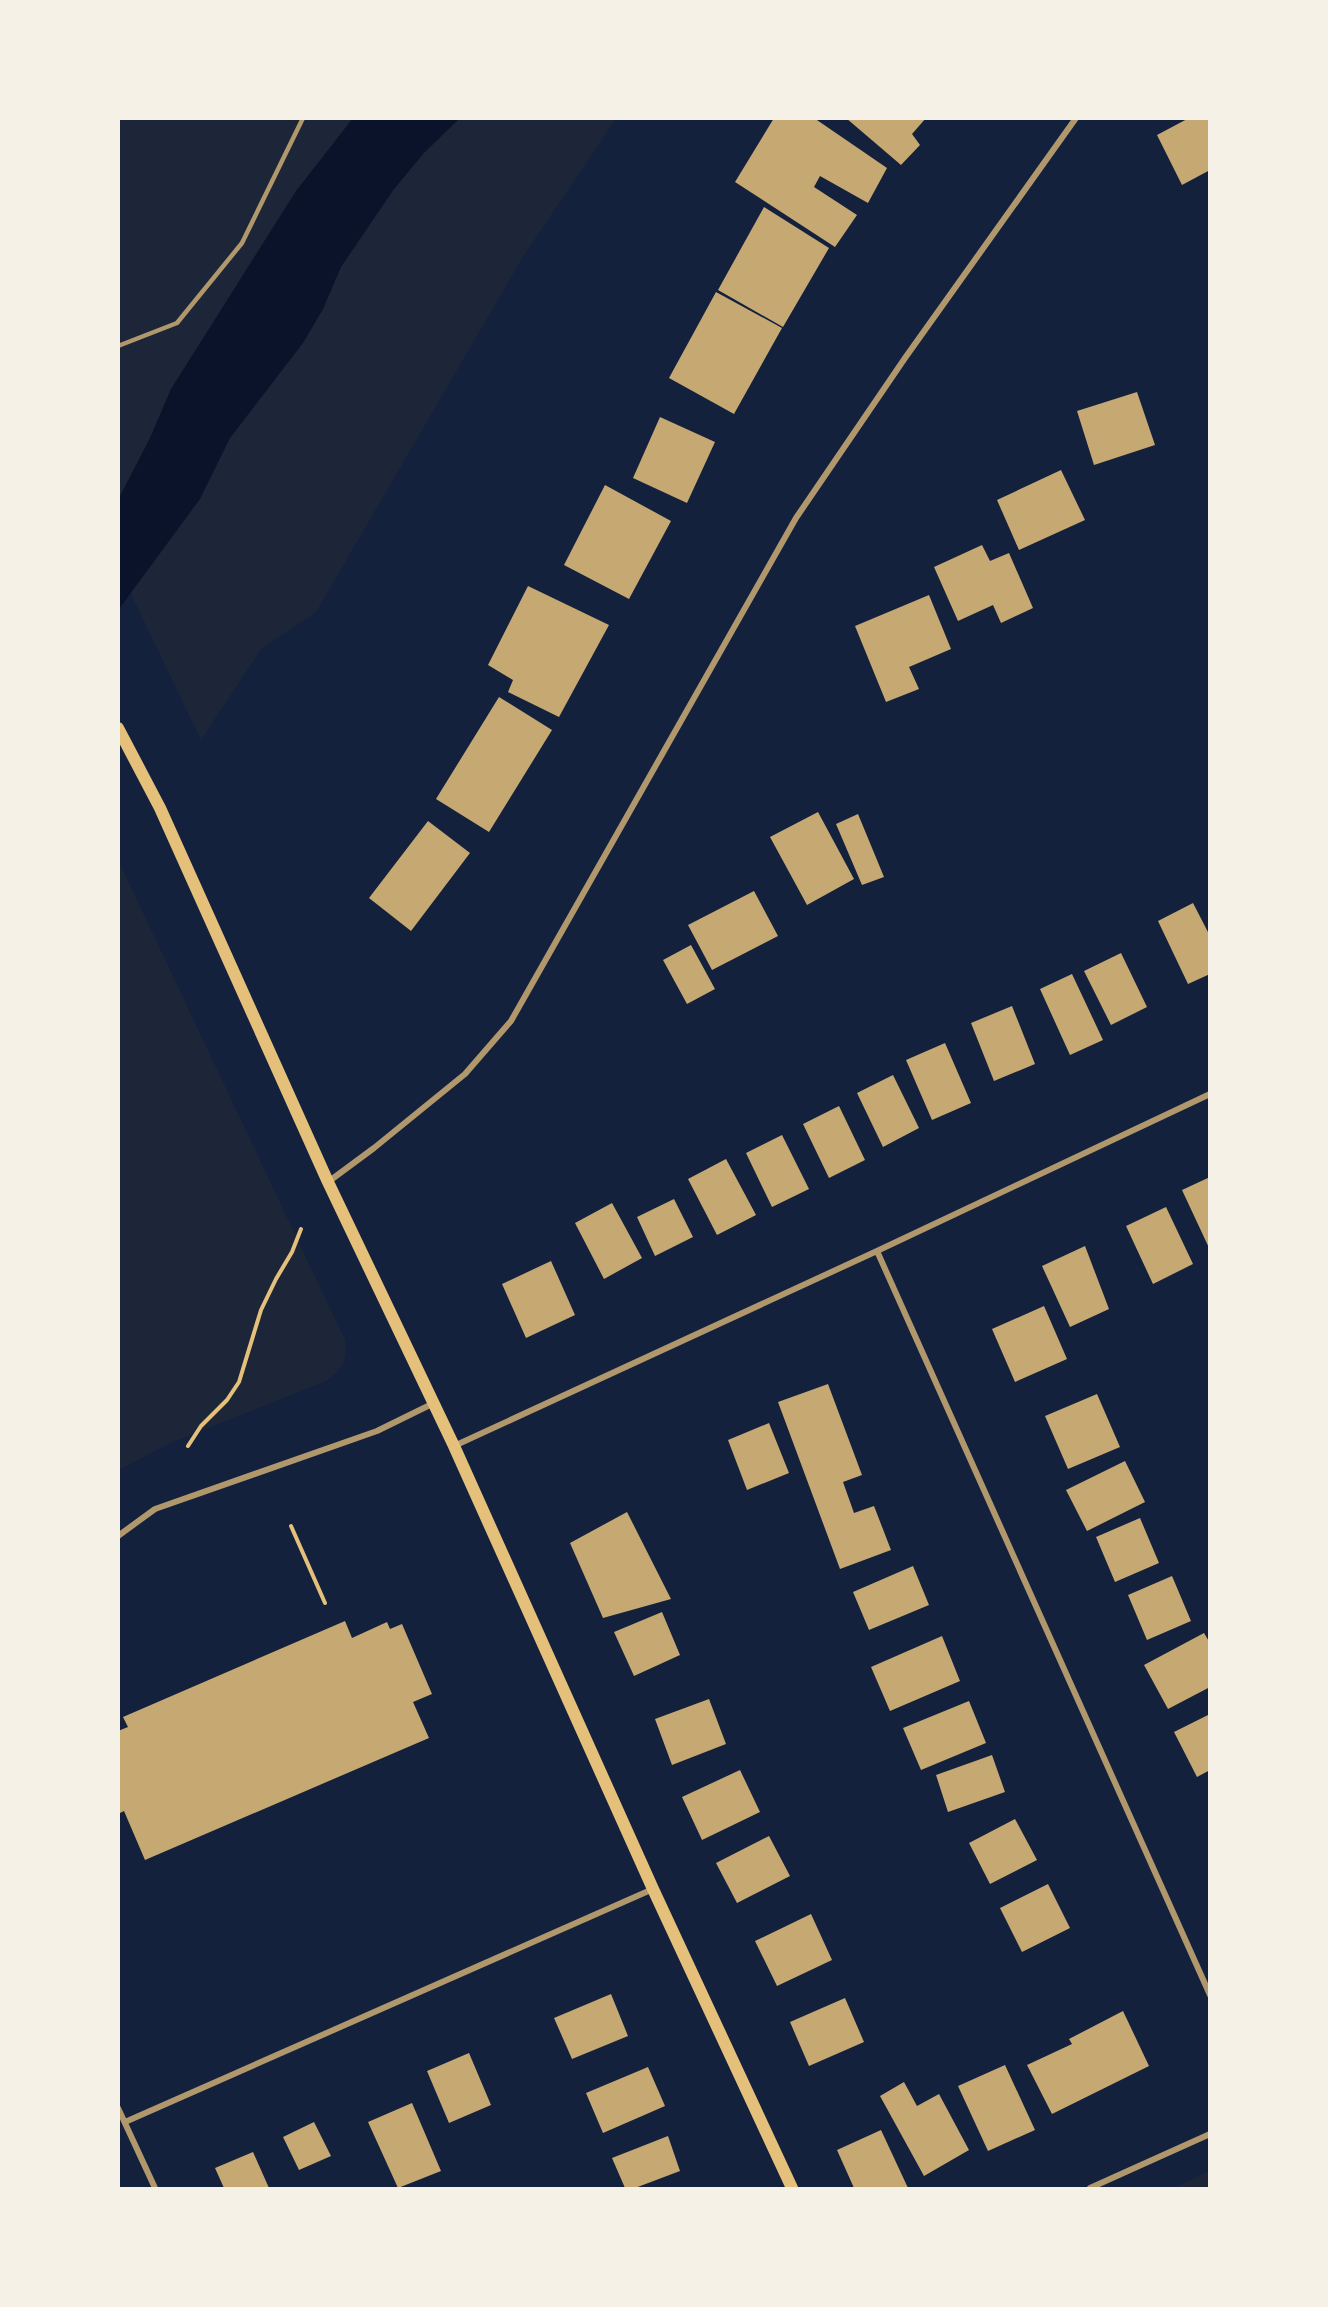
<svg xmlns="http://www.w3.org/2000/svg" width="1328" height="2307" font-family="'Space Grotesk',sans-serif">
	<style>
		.green { fill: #1d2539 }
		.water { fill: #0b132b }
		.building { fill: #c6a872 }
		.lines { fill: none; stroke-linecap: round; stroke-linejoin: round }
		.path { stroke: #e5c07b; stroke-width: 4 }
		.service { stroke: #b1986c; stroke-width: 4.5 }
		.minor { stroke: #b1986c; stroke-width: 6 }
		.secondary { stroke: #e5c07b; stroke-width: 12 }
	</style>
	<rect width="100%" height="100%" fill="#14213d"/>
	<path class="green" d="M 119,119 L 616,119 L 524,255 L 316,612 L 261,649 L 201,740 L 119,569 Z
		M 118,860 L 345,1340 C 347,1363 342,1370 324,1382 L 170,1443 L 119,1470 Z
		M 1209,2171 L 1209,2188 L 1174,2188 Z"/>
	<path class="water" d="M 353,118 L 459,119 L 424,153 L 394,189 L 341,267 L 323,309 L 303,343 L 230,438 L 200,499 L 119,609 L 119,498 L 150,438 L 171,389 L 296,191 Z"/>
	<path class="building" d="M 774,118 L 814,118 L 887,168 L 868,203 L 820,176 L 814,187 L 857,215 L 835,247 L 735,182 Z
		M 846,118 L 926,118 L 912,134 L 920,145 L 901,165 Z
		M 1189,118 L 1210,118 L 1210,170 L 1182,185 L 1157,135 Z
		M 764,207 L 829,248 L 783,327 L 718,290 Z
		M 716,292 L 782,328 L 734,414 L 669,378 Z
		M 1137,392 L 1155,445 L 1094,465 L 1077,411 Z
		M 660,417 L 715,442 L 687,503 L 633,478 Z
		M 1061,470 L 1085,520 L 1019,550 L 997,500 Z
		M 605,485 L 671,521 L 629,599 L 564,565 Z
		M 982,545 L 990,561 L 1009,553 L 1033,608 L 1001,623 L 993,605 L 958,621 L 934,567 Z
		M 528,586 L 609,625 L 559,717 L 508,692 L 513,680 L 488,665 Z
		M 929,595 L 951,649 L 909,667 L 919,689 L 886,702 L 855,626 Z
		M 499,697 L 552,730 L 489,832 L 436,799 Z
		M 818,812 L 854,879 L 807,905 L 770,837 Z
		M 858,814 L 884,877 L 862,885 L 836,824 Z
		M 428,821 L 470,853 L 411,931 L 369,898 Z
		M 754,891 L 778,936 L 712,970 L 688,925 Z
		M 1193,903 L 1210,936 L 1210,974 L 1188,984 L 1158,921 Z
		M 691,945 L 715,989 L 687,1004 L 663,960 Z
		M 1121,953 L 1147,1007 L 1111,1025 L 1084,971 Z
		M 1072,974 L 1103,1040 L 1070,1055 L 1040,989 Z
		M 1012,1006 L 1035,1064 L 994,1081 L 971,1023 Z
		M 945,1043 L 971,1103 L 932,1120 L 906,1060 Z
		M 893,1075 L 919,1128 L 883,1147 L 857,1093 Z
		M 839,1106 L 865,1160 L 829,1178 L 803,1124 Z
		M 782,1135 L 809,1189 L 772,1207 L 746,1153 Z
		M 726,1159 L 756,1215 L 717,1235 L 688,1179 Z
		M 1210,1177 L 1210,1250 L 1182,1190 Z
		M 674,1199 L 693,1237 L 655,1256 L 637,1217 Z
		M 612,1203 L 642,1258 L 604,1279 L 575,1223 Z
		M 1166,1207 L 1193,1264 L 1153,1284 L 1126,1226 Z
		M 1085,1246 L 1109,1309 L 1070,1327 L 1042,1266 Z
		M 551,1261 L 575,1315 L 526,1338 L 502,1284 Z
		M 1044,1306 L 1067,1359 L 1015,1382 L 992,1329 Z
		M 828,1384 L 862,1475 L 843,1482 L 854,1513 L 874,1506 L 891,1550 L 840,1569 L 778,1402 Z
		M 1097,1394 L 1120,1447 L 1068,1469 L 1045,1416 Z
		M 769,1423 L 789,1473 L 747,1490 L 728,1440 Z
		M 1125,1461 L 1145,1502 L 1087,1531 L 1066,1490 Z
		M 627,1512 L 671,1599 L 603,1618 L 570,1543 Z
		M 1140,1518 L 1159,1563 L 1115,1582 L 1096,1537 Z
		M 913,1566 L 929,1605 L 869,1630 L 853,1592 Z
		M 1172,1576 L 1191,1621 L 1147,1640 L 1128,1595 Z
		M 662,1612 L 680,1655 L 634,1676 L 614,1632 Z
		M 345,1621 L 352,1638 L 387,1622 L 390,1629 L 402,1624 L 432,1694 L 413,1702 L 429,1738 L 145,1860 L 124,1811 L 118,1814 L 118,1731 L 128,1727 L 123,1717 Z
		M 1204,1633 L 1210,1643 L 1210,1687 L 1168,1709 L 1144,1665 Z
		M 942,1636 L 960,1681 L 890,1711 L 871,1667 Z
		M 709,1699 L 726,1744 L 672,1765 L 655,1719 Z
		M 969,1701 L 986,1743 L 921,1770 L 903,1728 Z
		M 1210,1714 L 1210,1770 L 1197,1777 L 1174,1732 Z
		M 992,1755 L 1005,1792 L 948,1812 L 936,1775 Z
		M 740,1770 L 760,1812 L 702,1840 L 682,1797 Z
		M 1015,1819 L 1037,1860 L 990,1884 L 969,1843 Z
		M 769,1836 L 790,1876 L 737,1903 L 716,1863 Z
		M 1048,1884 L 1070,1928 L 1022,1952 L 1000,1908 Z
		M 811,1914 L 832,1960 L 777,1986 L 755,1941 Z
		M 611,1994 L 628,2036 L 572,2059 L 554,2018 Z
		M 845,1998 L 864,2042 L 809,2066 L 790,2022 Z
		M 1123,2011 L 1149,2066 L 1052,2114 L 1027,2065 L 1072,2044 L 1069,2039 Z
		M 469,2053 L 491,2105 L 449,2123 L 427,2071 Z
		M 1005,2065 L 1035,2130 L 988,2151 L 958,2086 Z
		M 648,2067 L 665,2106 L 603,2133 L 586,2093 Z
		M 904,2082 L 917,2106 L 939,2094 L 969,2150 L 924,2176 L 880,2096 Z
		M 412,2103 L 441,2171 L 398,2188 L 368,2122 Z
		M 314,2122 L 331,2156 L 299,2170 L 283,2137 Z
		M 881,2130 L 908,2188 L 854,2188 L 837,2150 Z
		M 668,2136 L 680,2171 L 635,2188 L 625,2188 L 612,2158 Z
		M 253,2152 L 269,2188 L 224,2188 L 215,2168 Z"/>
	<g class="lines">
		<path class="path" d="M 188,1446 L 201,1426 L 227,1400 L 239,1382 L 261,1310 L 276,1279 L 292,1252 L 301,1229
			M 291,1526 L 325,1603"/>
		<path class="service" d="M 118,346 L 177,323 L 242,243 L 303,118"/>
		<path class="minor" d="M 328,1182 L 374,1148 L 465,1074 L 511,1021 L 796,518 L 905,358 L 1076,118
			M 877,1251 L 1210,1995
			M 454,1446 L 877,1251 L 1210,1094
			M 118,1536 L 155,1509 L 377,1431 L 434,1403
			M 118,2108 L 155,2188
			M 125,2122 L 653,1889
			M 1090,2188 L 1210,2134"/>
		<path class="secondary" d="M 118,728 L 160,808 L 328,1182 L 454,1446 L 653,1889 L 792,2188"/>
	</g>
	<rect width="1328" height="2307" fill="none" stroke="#f6f1e7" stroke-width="240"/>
</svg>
